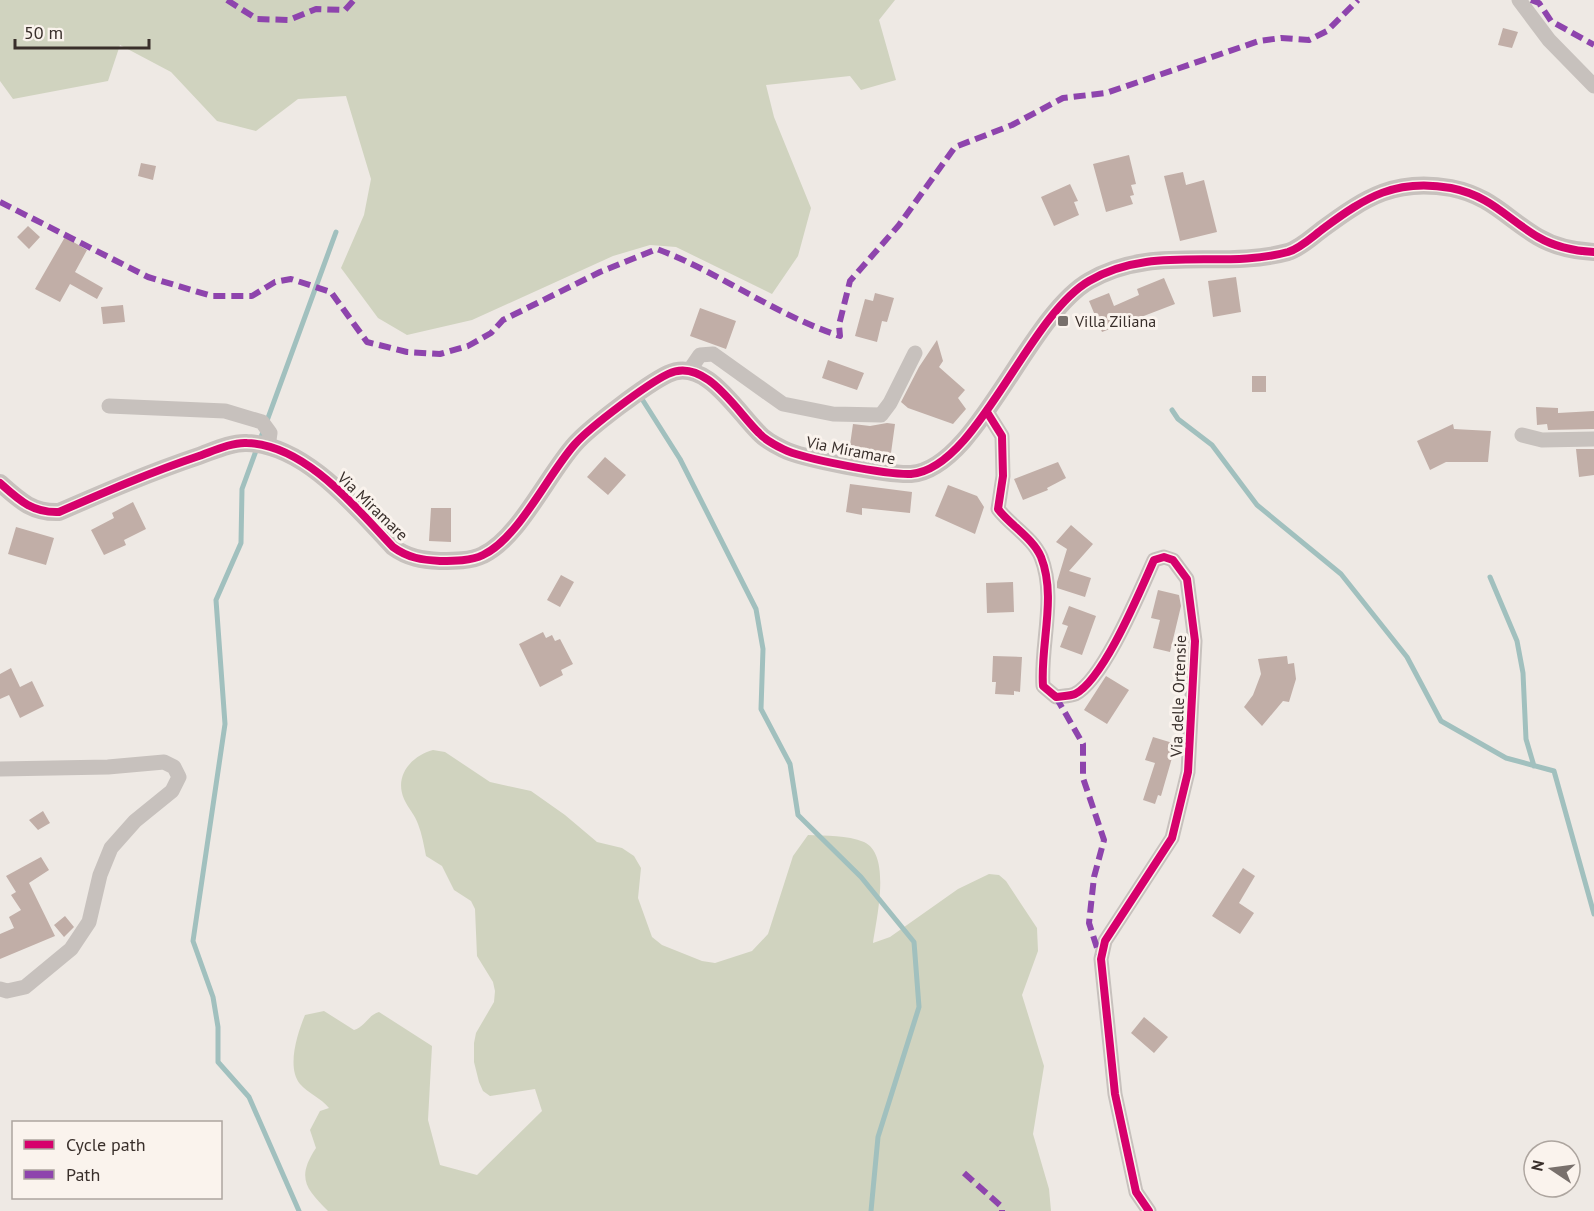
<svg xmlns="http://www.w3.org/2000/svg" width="1594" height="1211" font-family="'PT Sans',sans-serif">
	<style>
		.green { fill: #d0d3bf }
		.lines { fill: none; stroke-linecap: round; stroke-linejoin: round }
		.stream { stroke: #a1c0be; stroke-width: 5 }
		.building { fill: #c1aea7 }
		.minor { stroke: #c7c1bd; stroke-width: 15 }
		.tertiary { stroke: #c7c1bd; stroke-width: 18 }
		.quiet { stroke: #8e44ad; stroke-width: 6; stroke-dasharray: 12 6; stroke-linecap: butt }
		.cycleway-casing { stroke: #faf3ed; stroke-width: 11 }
		.cycleway { stroke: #d6006c; stroke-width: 8 }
		.poi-dot { fill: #78706c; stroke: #faf3ed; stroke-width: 2 }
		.labels { text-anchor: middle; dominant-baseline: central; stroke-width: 6; stroke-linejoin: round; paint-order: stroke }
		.poi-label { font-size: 16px; fill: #392f2b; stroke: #faf3ed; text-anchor: start }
		.street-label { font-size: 16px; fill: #392f2b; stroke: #faf3ed }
	</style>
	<rect width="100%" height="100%" fill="#eee9e4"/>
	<path class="green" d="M 0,0 L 895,0 L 879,20 L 896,80 L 861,90 L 850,76 L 766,85 L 774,117 L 811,208 L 798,256 L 772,294 L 676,247 L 650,245 L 613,256 L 472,320 L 407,335 L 378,318 L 341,268 L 364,215 L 371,179 L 346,96 L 298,99 L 256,131 L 217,121 L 171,72 L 120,45 L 108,81 L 13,99 L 0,81 Z
		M 433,750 L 445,752 L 490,782 L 531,791 L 565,815 L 597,842 L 622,848 L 634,856 L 641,868 L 638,898 L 652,937 L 662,945 L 702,961 L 715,963 L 752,951 L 768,934 L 793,856 L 808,835 C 826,836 847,835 864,842 C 892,855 876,920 873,943 L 890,937 L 958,889 L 989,874 L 999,875 L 1006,881 L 1037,928 L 1038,951 L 1022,995 L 1044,1066 L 1033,1134 L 1049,1189 L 1051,1211 L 328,1211 C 306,1189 296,1178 316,1148 L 310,1130 L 320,1111 L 329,1108 C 321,1098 308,1093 300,1084 C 286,1067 298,1032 305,1015 L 324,1011 L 354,1030 C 365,1027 368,1015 379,1012 L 432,1046 L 428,1120 L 440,1165 L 477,1175 L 542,1111 L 535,1089 L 490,1096 L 483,1091 L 479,1082 L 474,1062 L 474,1043 L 476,1033 L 494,1002 L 495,991 L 493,982 L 477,956 L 475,909 L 471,901 L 454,890 L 442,866 L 426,856 C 424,846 422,834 418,824 C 415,815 408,808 404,799 C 394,776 411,756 433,750 Z"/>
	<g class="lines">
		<path class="stream" d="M 642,399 L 680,459 L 756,609 L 763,649 L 761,709 L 790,764 L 798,815 L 861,877 L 914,942 L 919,1007 L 878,1137 L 871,1211
			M 1172,410 L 1178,419 L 1212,445 L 1257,505 L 1341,574 L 1407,657 L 1441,721 L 1506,758 L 1554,771 L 1594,914
			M 1490,577 L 1517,641 L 1523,673 L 1526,739 L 1534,766
			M 299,1211 L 249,1097 L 218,1062 L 218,1027 L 213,997 L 193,941 L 225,724 L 216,600 L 241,543 L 242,489 L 336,232"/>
	</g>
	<path class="building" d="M 1503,28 L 1518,32 L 1512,48 L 1498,45 Z
		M 1129,155 L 1136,184 L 1131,185 L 1134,195 L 1130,196 L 1133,204 L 1106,212 L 1093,164 Z
		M 141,163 L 156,166 L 153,180 L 138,176 Z
		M 1183,172 L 1186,185 L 1204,180 L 1217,232 L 1180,241 L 1164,176 Z
		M 1070,184 L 1078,201 L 1074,202 L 1079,215 L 1054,226 L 1041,197 Z
		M 28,226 L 40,237 L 29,249 L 17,237 Z
		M 65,237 L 87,250 L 75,272 L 103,288 L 97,299 L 70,284 L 60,302 L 35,289 Z
		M 1236,277 L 1241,312 L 1213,317 L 1208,281 Z
		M 1164,278 L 1175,304 L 1102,332 L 1089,301 L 1109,293 L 1114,306 L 1139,295 L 1137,289 Z
		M 875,293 L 894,298 L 887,322 L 882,321 L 877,342 L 855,336 L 865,299 L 873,301 Z
		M 123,305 L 125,322 L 103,324 L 101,307 Z
		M 700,308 L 736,321 L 726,349 L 690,336 Z
		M 937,340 L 943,361 L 939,367 L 965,390 L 958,398 L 966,409 L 953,424 L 908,408 L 901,402 L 919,367 Z
		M 828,360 L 864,373 L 857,390 L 822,378 Z
		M 1252,376 L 1266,376 L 1266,392 L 1252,392 Z
		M 1536,407 L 1558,408 L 1558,413 L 1594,411 L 1594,429 L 1548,430 L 1547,424 L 1537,425 Z
		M 887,423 L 895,424 L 891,453 L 849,452 L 853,424 L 870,426 Z
		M 1453,424 L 1454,429 L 1491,431 L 1488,462 L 1446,462 L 1430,470 L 1417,441 Z
		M 1576,449 L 1594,449 L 1594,475 L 1579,477 Z
		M 605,457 L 626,475 L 608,495 L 587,477 Z
		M 1058,462 L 1066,478 L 1047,488 L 1048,490 L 1023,500 L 1014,479 Z
		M 850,484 L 912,492 L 910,513 L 862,508 L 862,515 L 846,512 Z
		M 948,485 L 977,496 L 984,507 L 975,534 L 935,516 Z
		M 133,502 L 146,529 L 124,540 L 126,545 L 104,555 L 91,530 L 114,518 L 112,513 Z
		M 431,508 L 451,508 L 451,542 L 429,541 Z
		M 1071,525 L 1093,544 L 1069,571 L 1091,578 L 1085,597 L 1057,588 L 1057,582 L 1067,549 L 1056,542 Z
		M 16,527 L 54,538 L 46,565 L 8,554 Z
		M 561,575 L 574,582 L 560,607 L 547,600 Z
		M 1013,582 L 1014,612 L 987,613 L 986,583 Z
		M 1158,590 L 1179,595 L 1181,606 L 1170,652 L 1153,648 L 1160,620 L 1151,618 Z
		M 1069,606 L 1096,616 L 1082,655 L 1060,647 L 1068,626 L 1062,624 Z
		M 543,632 L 546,638 L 552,635 L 555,641 L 560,639 L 573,664 L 561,670 L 563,675 L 540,687 L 519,644 Z
		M 993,656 L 1022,657 L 1020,692 L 1014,691 L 1014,695 L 995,694 L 996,682 L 992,682 Z
		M 1287,656 L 1288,664 L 1294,663 L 1296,679 L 1289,702 L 1283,701 L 1262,726 L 1244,707 L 1253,695 L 1261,674 L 1258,659 Z
		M 11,668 L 20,687 L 32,681 L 44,706 L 20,718 L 9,695 L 0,699 L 0,674 Z
		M 1106,676 L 1129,690 L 1107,724 L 1084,710 Z
		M 1153,737 L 1176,744 L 1161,796 L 1158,795 L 1155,804 L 1143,800 L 1155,763 L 1145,760 Z
		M 43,811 L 50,823 L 38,830 L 29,820 Z
		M 41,857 L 49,870 L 29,883 L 55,936 L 0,959 L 0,934 L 14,928 L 9,917 L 21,910 L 11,895 L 16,892 L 6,876 Z
		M 1243,868 L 1255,876 L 1239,903 L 1254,913 L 1240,934 L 1212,916 Z
		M 65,916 L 74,927 L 64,937 L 54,925 Z
		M 1144,1017 L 1168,1037 L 1154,1053 L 1131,1033 Z"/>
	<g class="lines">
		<path class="minor" d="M 1519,0 L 1549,40 L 1594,86
			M 689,371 L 700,355 L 713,354 L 783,404 L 833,414 L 881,415 L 890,403 L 915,353
			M 109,406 L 225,411 L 262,422 L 270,433 L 268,447
			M 987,412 L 1002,436 L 1003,476 L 998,509 C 1010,525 1033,538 1041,557 C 1057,597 1040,645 1043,686 L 1056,697 C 1062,696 1070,696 1075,694 C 1104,679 1140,591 1154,560 L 1164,557 L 1173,560 L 1187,579 L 1195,641 L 1188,772 L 1172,838 L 1105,941 L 1101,959 L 1115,1094 L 1136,1192 L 1149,1211
			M 1522,435 L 1542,440 L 1594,439
			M 0,769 L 108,767 L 164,762 L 174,767 L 179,777 L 172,791 L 135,821 L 111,848 L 100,875 L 89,922 L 71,949 L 25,987 L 7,991 L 0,989"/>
		<path class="tertiary" d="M 0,483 C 19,500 32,513 59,512 C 105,492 151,472 199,456 C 213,451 232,442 247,443 C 306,445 356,508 393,547 C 408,558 422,560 440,561 C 454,561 471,561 483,555 C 519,538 548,474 575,444 C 590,427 647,384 668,374 C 705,356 737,412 759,433 C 765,440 775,445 783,449 C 802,459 889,475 911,474 C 977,469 1027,317 1089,281 C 1152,244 1222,270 1288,252 C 1301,248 1313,236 1324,228 C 1366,197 1396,178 1451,188 C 1491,196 1506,218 1538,237 C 1555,247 1575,251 1594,252"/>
		<path class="quiet" d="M 227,0 L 257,19 L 289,20 L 316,9 L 345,10 L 354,0
			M 1531,0 L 1539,3 L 1551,21 L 1594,45
			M 0,202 L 148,277 L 212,296 L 252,296 L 275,282 L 291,279 L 331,292 L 367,342 L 407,352 L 440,354 L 468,346 L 491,333 L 503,320 L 600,272 L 657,249 C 721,273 775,315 840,336 L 839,325 L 850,281 L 899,225 L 955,147 L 1012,125 L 1063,98 L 1106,93 L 1259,41 L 1281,38 L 1309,40 L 1327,31 L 1358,0
			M 1056,697 L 1083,744 L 1083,778 L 1104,840 L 1094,877 L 1089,923 L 1100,957
			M 964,1173 L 1002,1207 L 1002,1211"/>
		<g class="cycleway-casing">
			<path id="cycleway" d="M 987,412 L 1002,436 L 1003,476 L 998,509 C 1010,525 1033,538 1041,557 C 1057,597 1040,645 1043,686 L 1056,697 C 1062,696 1070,696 1075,694 C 1104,679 1140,591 1154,560 L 1164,557 L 1173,560 L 1187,579 L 1195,641 L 1188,772 L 1172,838 L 1105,941 L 1101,959 L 1115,1094 L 1136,1192 L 1149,1211
				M 0,483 C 19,500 32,513 59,512 C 105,492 151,472 199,456 C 213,451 232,442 247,443 C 306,445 356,508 393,547 C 408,558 422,560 440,561 C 454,561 471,561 483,555 C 519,538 548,474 575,444 C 590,427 647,384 668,374 C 705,356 737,412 759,433 C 765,440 775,445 783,449 C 802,459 889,475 911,474 C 977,469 1027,317 1089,281 C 1152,244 1222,270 1288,252 C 1301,248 1313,236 1324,228 C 1366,197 1396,178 1451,188 C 1491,196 1506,218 1538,237 C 1555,247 1575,251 1594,252"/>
		</g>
		<use href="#cycleway" class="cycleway"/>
	</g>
	<rect class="poi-dot" x="1057" y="315" width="12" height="12" rx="3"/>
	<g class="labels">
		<g class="poi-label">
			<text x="1075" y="321">Villa Ziliana</text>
		</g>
		<g class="street-label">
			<text transform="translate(851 450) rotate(11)">Via Miramare</text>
			<text transform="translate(373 506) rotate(44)">Via Miramare</text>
			<text transform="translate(1178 696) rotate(-88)">Via delle Ortensie</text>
		</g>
	</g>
	<rect x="12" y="1121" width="210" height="78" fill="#faf3ed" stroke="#ada59f" stroke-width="1.5"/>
	<rect x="24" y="1140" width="30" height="9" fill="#d6006c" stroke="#ada59f" stroke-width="1.5"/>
	<text x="66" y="1151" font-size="18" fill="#392f2b">Cycle path</text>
	<rect x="24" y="1170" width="30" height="9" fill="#8e44ad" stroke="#ada59f" stroke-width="1.5"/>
	<text x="66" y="1181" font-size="18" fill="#392f2b">Path</text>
	<g transform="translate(1552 1169) rotate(283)"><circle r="28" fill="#faf3ed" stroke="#ada59f" stroke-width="1.5"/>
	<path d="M0-4.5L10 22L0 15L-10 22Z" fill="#78706c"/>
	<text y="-9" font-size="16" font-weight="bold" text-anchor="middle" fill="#392f2b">N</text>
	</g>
	<path d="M15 39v9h134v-9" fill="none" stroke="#392f2b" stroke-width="3"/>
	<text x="24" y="39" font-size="18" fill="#392f2b" stroke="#faf3ed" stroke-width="4.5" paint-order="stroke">50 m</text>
</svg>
